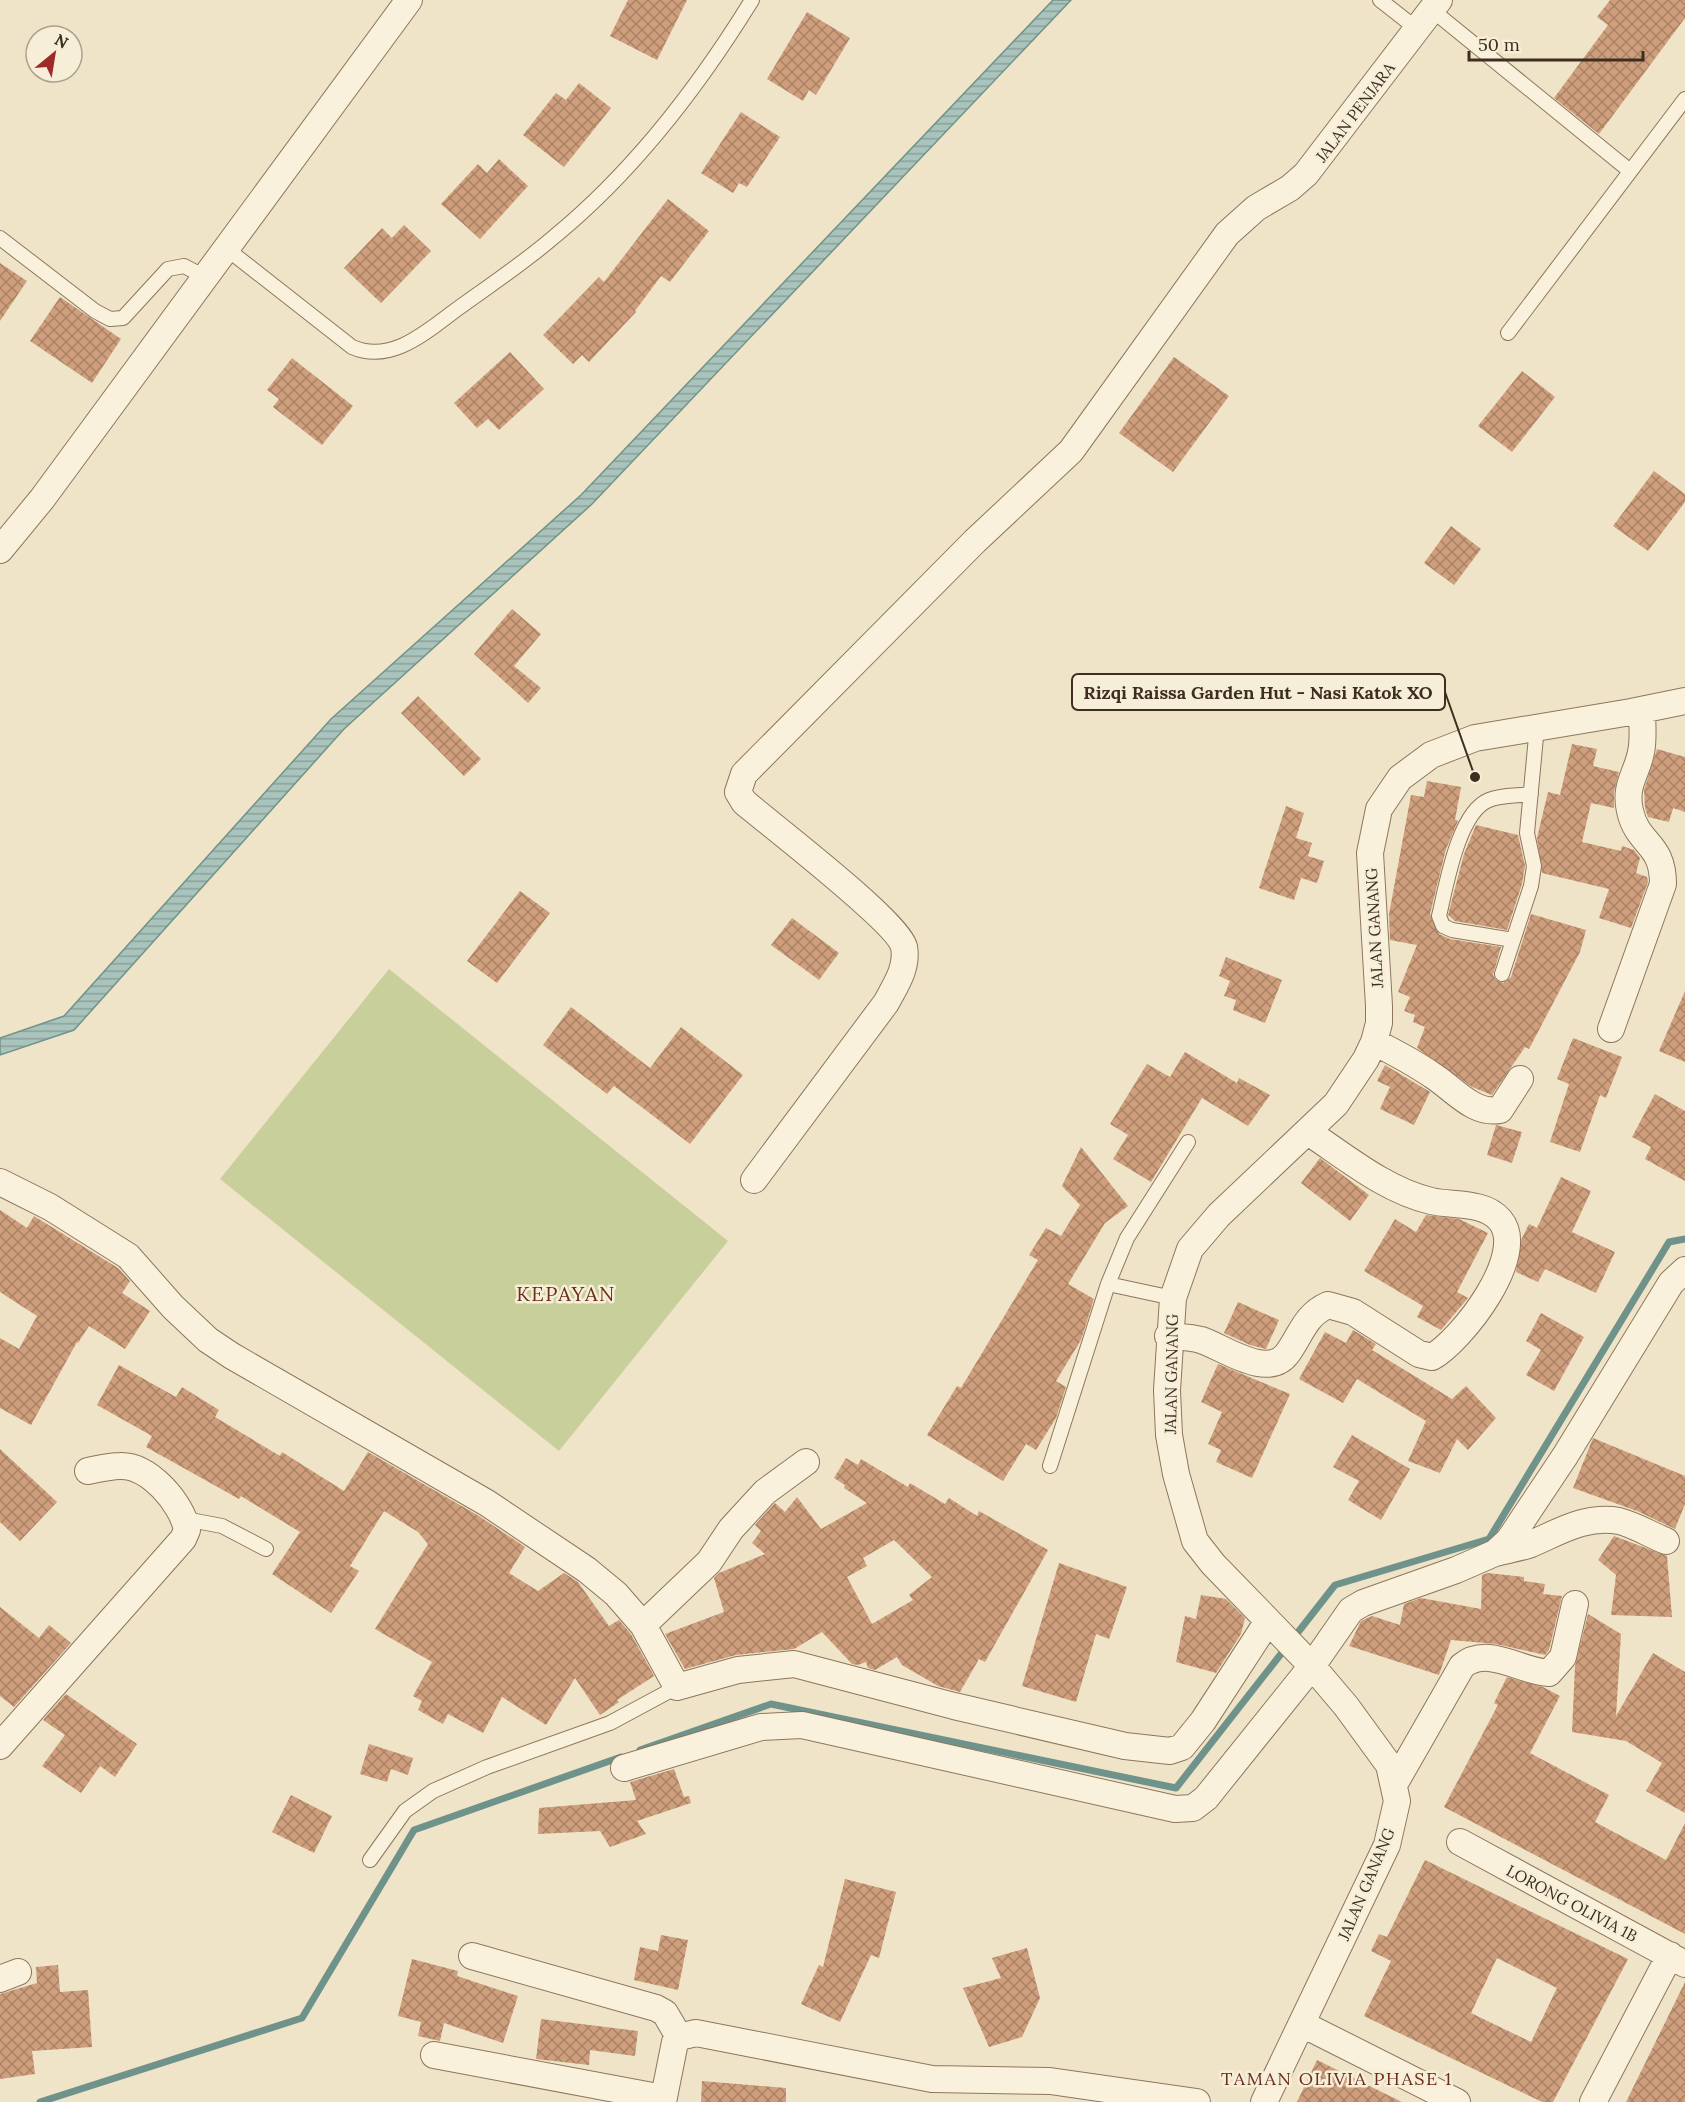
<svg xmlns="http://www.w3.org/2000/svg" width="1685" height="2102" font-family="Lora,serif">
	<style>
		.park { fill: #c9cf9b }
		.water { fill: url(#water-rules); stroke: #6f938a; stroke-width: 1.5 }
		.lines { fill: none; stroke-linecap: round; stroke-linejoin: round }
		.stream { stroke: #6f938a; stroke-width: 7 }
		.building { fill: url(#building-cross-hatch); fill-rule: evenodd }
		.service-casing { stroke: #8d765c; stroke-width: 16 }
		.minor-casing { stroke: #8d765c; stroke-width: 28 }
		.service { stroke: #faf1dc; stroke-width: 14 }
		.minor { stroke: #faf1dc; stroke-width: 26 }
		.labels { text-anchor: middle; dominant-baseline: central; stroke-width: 5; stroke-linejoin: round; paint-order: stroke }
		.street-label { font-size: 16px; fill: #3d2e20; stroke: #f7eed8 }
		.neighbourhood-label { font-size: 18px; letter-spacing: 1.5px; fill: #6b2e1e; stroke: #f7eed8 }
		.quarter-label { font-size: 20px; letter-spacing: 1.5px; fill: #6b2e1e; stroke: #f7eed8 }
		.leader { fill: none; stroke: #3d2e20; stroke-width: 2 }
		.callout-dot { fill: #3d2e20; stroke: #f7eed8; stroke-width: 2 }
		.callout { fill: #f7eed8; stroke: #3d2e20; stroke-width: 2 }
		.callout-label { font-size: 18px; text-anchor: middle; font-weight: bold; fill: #3d2e20 }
	</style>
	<defs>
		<pattern id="water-rules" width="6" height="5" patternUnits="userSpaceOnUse" patternTransform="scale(1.5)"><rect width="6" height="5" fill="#a9c4bc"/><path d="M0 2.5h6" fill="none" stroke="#8ba098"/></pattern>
		<pattern id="building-cross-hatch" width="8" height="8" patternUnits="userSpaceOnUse" patternTransform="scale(1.5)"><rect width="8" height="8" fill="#cf9f7d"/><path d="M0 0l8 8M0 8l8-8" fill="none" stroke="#a98266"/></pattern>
	</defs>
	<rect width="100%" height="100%" fill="#f0e4c8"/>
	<path class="park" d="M 389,969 L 728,1241 L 559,1451 L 220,1179 Z"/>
	<path class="water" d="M 1053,0 L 1071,0 L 592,504 L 344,729 L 74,1030 L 0,1055 L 0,1038 L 64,1016 L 331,719 L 581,495 Z"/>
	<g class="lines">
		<path class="stream" d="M 640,1750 L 771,1704 L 1176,1788 L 1335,1585 L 1489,1539 L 1669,1242 L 1685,1239
			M 40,2102 L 302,2018 L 414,1830 L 621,1757"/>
	</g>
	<path class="building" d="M 628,0 L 687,0 L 657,60 L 610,36 Z
		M 1610,0 L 1685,0 L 1685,18 L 1599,134 L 1554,98 L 1608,25 L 1597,17 Z
		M 807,12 L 850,38 L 816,95 L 809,90 L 803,101 L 767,79 Z
		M 579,83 L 611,108 L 564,167 L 523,135 L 556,93 L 566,100 Z
		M 741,112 L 780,137 L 747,187 L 739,183 L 733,193 L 701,173 Z
		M 499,159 L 528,186 L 480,239 L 441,204 L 478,164 L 487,173 Z
		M 668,199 L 709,231 L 670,282 L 661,276 L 635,311 L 636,312 L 589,362 L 582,355 L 573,364 L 543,335 L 599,277 L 604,282 Z
		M 404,225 L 431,251 L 381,303 L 344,268 L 382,228 L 392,238 Z
		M 0,263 L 27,281 L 0,321 Z
		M 60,297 L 121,339 L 92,383 L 30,341 Z
		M 510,352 L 544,389 L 499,430 L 488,419 L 477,428 L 454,403 Z
		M 1174,357 L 1229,396 L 1173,472 L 1119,433 Z
		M 292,358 L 353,406 L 322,445 L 273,407 L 279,399 L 267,390 Z
		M 1522,371 L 1555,397 L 1512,452 L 1478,426 Z
		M 1654,471 L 1685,494 L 1685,502 L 1648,551 L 1613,526 Z
		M 1451,526 L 1481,549 L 1454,585 L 1424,563 Z
		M 512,609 L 541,634 L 514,666 L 541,688 L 528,703 L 474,654 Z
		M 418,696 L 481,759 L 464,776 L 401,713 Z
		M 1572,744 L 1597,749 L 1593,766 L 1619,772 L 1614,792 L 1614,808 L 1591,803 L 1582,842 L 1621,851 L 1622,846 L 1634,850 L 1640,858 L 1636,873 L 1647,877 L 1648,882 L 1631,928 L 1599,918 L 1609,889 L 1542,873 L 1537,838 L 1548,792 L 1560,795 Z
		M 1657,749 L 1685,757 L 1685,812 L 1673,808 L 1669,822 L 1648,817 L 1645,808 L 1644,790 Z
		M 1427,781 L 1461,787 L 1455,820 L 1458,821 L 1446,849 L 1430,914 L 1439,934 L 1450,939 L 1501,947 L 1493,975 L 1496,980 L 1503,983 L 1511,977 L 1531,914 L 1586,930 L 1580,952 L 1529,1049 L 1525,1047 L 1492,1095 L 1472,1087 L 1417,1048 L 1425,1027 L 1413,1022 L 1415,1015 L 1404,1011 L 1410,997 L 1398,992 L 1417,945 L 1390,940 L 1389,914 L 1411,795 L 1424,797 Z
		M 1286,806 L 1304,813 L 1296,838 L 1312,843 L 1308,856 L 1324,861 L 1317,883 L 1301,878 L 1294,900 L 1259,888 Z
		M 1476,825 L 1518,835 L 1525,866 L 1522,884 L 1507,930 L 1455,921 L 1448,915 L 1464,854 Z
		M 520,891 L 550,913 L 497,983 L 467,961 Z
		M 792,918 L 839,953 L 819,980 L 771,945 Z
		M 1226,957 L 1282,980 L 1265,1023 L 1233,1010 L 1236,1000 L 1224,996 L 1230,981 L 1219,976 Z
		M 1685,991 L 1685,1062 L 1659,1051 Z
		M 571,1007 L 650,1068 L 681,1027 L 743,1075 L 690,1144 L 614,1086 L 607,1094 L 543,1045 Z
		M 1573,1038 L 1622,1057 L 1606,1098 L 1600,1095 L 1580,1152 L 1550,1142 L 1569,1084 L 1557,1079 Z
		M 1185,1052 L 1237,1083 L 1239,1078 L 1270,1095 L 1248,1126 L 1202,1098 L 1151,1182 L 1113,1159 L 1128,1135 L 1110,1124 L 1147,1064 L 1170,1077 Z
		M 1385,1065 L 1430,1092 L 1414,1125 L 1380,1109 L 1390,1087 L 1377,1081 Z
		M 1655,1094 L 1685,1111 L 1685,1181 L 1645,1159 L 1651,1147 L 1632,1137 Z
		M 1496,1125 L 1522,1132 L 1512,1163 L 1487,1155 Z
		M 1081,1147 L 1128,1206 L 1105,1223 L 1068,1284 L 1094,1299 L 1081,1340 L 1056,1381 L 1066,1387 L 1056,1418 L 1036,1450 L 1026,1444 L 1003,1481 L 927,1435 L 957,1386 L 961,1388 L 1038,1260 L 1029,1255 L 1046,1228 L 1061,1236 L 1080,1205 L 1062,1186 Z
		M 1320,1158 L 1369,1195 L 1350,1221 L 1301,1183 Z
		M 1561,1177 L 1591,1191 L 1572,1232 L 1615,1252 L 1596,1293 L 1545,1269 L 1538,1282 L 1516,1272 L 1521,1240 L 1529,1224 L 1537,1228 Z
		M 0,1210 L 27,1228 L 34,1216 L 118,1268 L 130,1281 L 122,1293 L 150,1311 L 125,1349 L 89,1326 L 78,1343 L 77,1342 L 31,1425 L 0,1408 L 0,1338 L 19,1349 L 37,1316 L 0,1292 Z
		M 1426,1215 L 1459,1219 L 1488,1233 L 1457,1292 L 1468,1298 L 1441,1330 L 1417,1317 L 1423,1306 L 1364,1271 L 1395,1219 L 1416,1232 Z
		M 1238,1302 L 1279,1320 L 1266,1349 L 1250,1345 L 1224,1333 Z
		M 1541,1313 L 1584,1337 L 1554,1391 L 1526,1375 L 1541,1350 L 1526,1341 Z
		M 1353,1330 L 1376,1344 L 1372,1350 L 1452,1399 L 1466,1386 L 1496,1418 L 1468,1450 L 1457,1439 L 1440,1473 L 1408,1461 L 1426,1421 L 1357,1379 L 1343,1403 L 1299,1379 L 1325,1332 L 1346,1343 Z
		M 1218,1364 L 1290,1394 L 1252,1478 L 1216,1462 L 1221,1450 L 1208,1444 L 1222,1412 L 1201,1402 Z
		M 119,1365 L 176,1397 L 182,1387 L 219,1410 L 215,1417 L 280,1456 L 282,1452 L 344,1491 L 368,1452 L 479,1516 L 525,1547 L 509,1573 L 538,1591 L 564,1573 L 578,1582 L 609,1626 L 619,1620 L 631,1634 L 654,1676 L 617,1700 L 619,1702 L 600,1715 L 575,1678 L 546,1725 L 502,1697 L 483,1733 L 448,1714 L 443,1724 L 418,1710 L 422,1701 L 413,1696 L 432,1662 L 375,1629 L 428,1544 L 418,1532 L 384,1511 L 350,1566 L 359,1571 L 331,1613 L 272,1574 L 300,1532 L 241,1496 L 239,1499 L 146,1447 L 152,1436 L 97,1405 Z
		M 1352,1435 L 1410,1469 L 1381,1520 L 1348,1500 L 1359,1481 L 1333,1467 Z
		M 1593,1438 L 1685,1476 L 1685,1504 L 1675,1529 L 1637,1511 L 1573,1488 Z
		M 0,1449 L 57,1502 L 20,1541 L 0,1522 Z
		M 846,1458 L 858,1465 L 861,1459 L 908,1487 L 910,1483 L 945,1504 L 949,1498 L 977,1516 L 979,1511 L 1048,1550 L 985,1662 L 979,1659 L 960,1692 L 938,1686 L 902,1665 L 897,1657 L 875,1670 L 868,1668 L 866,1662 L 858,1665 L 852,1664 L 822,1632 L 794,1649 L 736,1655 L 685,1669 L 665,1634 L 724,1612 L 714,1578 L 719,1573 L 765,1554 L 752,1543 L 761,1531 L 755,1525 L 775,1503 L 785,1512 L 797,1497 L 821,1529 L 867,1503 L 844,1488 L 845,1485 L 834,1478 ZM 894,1540 L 932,1577 L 909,1595 L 913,1600 L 872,1624 L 847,1577 L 867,1566 L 863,1558 Z
		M 1614,1536 L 1667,1556 L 1672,1617 L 1611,1615 L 1616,1575 L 1598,1560 Z
		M 1059,1563 L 1127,1587 L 1109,1639 L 1096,1634 L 1076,1702 L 1022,1686 Z
		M 1488,1573 L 1524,1577 L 1524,1581 L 1545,1584 L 1543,1594 L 1562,1596 L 1549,1650 L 1545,1655 L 1496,1644 L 1451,1640 L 1439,1675 L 1349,1646 L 1361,1621 L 1372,1616 L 1400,1625 L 1404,1604 L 1421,1598 L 1481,1609 L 1482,1575 Z
		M 1201,1595 L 1226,1599 L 1245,1618 L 1241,1634 L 1216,1673 L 1176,1662 L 1185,1616 L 1196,1619 Z
		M 0,1607 L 39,1638 L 49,1625 L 71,1643 L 14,1707 L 0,1696 Z
		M 1588,1614 L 1621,1634 L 1616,1716 L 1653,1653 L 1685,1672 L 1685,1813 L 1646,1791 L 1662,1763 L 1626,1741 L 1572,1732 L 1575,1666 Z
		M 1507,1677 L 1543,1687 L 1560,1696 L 1530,1753 L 1609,1795 L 1595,1822 L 1666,1860 L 1685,1823 L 1685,1934 L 1444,1807 L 1498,1705 L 1494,1703 Z
		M 66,1694 L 137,1744 L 115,1777 L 100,1766 L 81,1793 L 42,1766 L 65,1735 L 43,1720 Z
		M 369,1744 L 413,1758 L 408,1775 L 391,1769 L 387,1782 L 360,1774 Z
		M 674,1769 L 684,1797 L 689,1796 L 691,1803 L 637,1821 L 646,1834 L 610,1847 L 600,1831 L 538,1834 L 539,1808 L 636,1800 L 630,1782 Z
		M 291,1795 L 332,1816 L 314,1853 L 272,1832 Z
		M 1425,1860 L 1628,1959 L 1553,2102 L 1542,2102 L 1364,2016 L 1391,1961 L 1371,1951 L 1379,1934 L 1387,1937 ZM 1497,1958 L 1557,1988 L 1531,2042 L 1471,2013 Z
		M 845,1879 L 896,1892 L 879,1958 L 871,1955 L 840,2022 L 801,2004 L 819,1965 L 823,1967 Z
		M 661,1935 L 688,1940 L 678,1990 L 634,1980 L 640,1947 L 658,1951 Z
		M 1027,1948 L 1040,1998 L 1022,2037 L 989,2047 L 963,1988 L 1001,1978 L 992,1958 Z
		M 412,1959 L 458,1971 L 457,1976 L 518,1996 L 503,2043 L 444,2023 L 440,2041 L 418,2036 L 421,2022 L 398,2016 Z
		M 58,1965 L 60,1992 L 88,1990 L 92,2047 L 32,2051 L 35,2074 L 0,2079 L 0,1994 L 37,1983 L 36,1967 Z
		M 1685,1982 L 1685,2102 L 1626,2102 Z
		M 541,2019 L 638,2031 L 635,2056 L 590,2050 L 589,2065 L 536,2059 Z
		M 1317,2060 L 1402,2102 L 1297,2102 Z
		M 702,2081 L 786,2088 L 786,2102 L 701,2102 Z"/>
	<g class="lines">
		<g class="service-casing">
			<path id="service" d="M 1380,0 L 1417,29
				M 1432,10 L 1630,171
				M 0,238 L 95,311 L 110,319 L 123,318 L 168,269 L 184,266 L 205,277
				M 227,249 L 352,347 C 393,365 429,329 460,307 C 492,284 525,262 555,236 C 634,171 699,86 752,0
				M 1508,333 L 1685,99
				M 1513,940 L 1452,930 L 1443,926 L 1439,916 C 1446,887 1458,812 1489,800 C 1501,795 1518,796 1531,794
				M 1502,974 L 1531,886 L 1534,866 L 1527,833 L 1537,726
				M 1108,1284 L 1127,1238 L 1188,1142
				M 1050,1466 L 1108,1284 L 1173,1298
				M 185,1519 L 222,1526 L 266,1549
				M 370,1860 L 405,1811 L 433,1791 L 487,1767 L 610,1723 L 677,1687"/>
		</g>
		<g class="minor-casing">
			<path id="minor" d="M 0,550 L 42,499 L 409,0
				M 1611,1029 L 1663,884 C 1663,842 1638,846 1630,811 C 1624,785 1637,774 1641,752 C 1644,739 1642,724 1642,710
				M 1374,1042 C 1394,1052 1413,1062 1432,1075 C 1453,1088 1473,1115 1500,1110 L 1520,1079
				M 754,1180 L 886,1003 C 895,986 908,968 904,947 C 898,922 771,825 744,802 L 738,792 L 744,774 L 975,541 L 1071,451 L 1227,234 L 1256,208 L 1290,188 L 1306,174 L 1439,0
				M 0,1182 L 50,1207 L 128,1256 L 173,1307 L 208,1340 L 232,1356 L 487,1503 L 587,1570 L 616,1594 L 643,1625 L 677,1687 L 738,1670 L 794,1664 L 954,1706 L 1125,1746 L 1170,1751 L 1182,1747 L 1203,1721 L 1268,1621
				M 1168,1336 C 1179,1337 1191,1337 1201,1340 C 1223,1347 1267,1380 1287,1354 C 1301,1335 1305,1315 1328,1305 L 1353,1312 L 1419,1354 L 1432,1357 C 1462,1340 1529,1254 1500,1220 C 1484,1201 1452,1206 1431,1201 C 1385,1190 1346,1157 1308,1132
				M 1495,1553 C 1507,1550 1520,1548 1531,1544 C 1559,1532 1586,1515 1619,1521 C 1635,1525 1651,1535 1666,1541
				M 643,1625 L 709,1562 L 731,1529 L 765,1492 L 806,1462
				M 0,1746 L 183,1539 L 187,1530 C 182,1503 149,1465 120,1466 C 110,1466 98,1469 88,1471
				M 624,1768 L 761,1727 L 802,1725 L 1175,1809 L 1193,1808 L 1206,1798 L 1312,1666 L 1351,1610 L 1363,1603 L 1456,1570 L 1495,1553 L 1509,1540 L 1565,1456 L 1671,1283 L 1685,1270
				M 1395,1783 L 1462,1666 C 1488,1645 1519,1671 1549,1673 L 1563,1657 L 1575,1604
				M 1460,1842 L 1685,1964
				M 472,1956 L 656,2008 L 665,2013 L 679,2037
				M 0,1979 L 18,1972
				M 1302,2024 L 1457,2102
				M 434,2055 L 663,2098
				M 663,2102 L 675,2042 L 679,2037 L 696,2033 L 932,2079 L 1050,2081 L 1197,2102
				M 1264,2102 L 1387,1845 L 1397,1801 L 1389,1765 L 1346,1706 L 1312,1666 L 1213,1564 L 1195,1541 L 1176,1474 L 1169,1435 L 1167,1390 L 1173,1298 L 1190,1249 L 1219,1215 L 1336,1104 L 1366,1059 L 1374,1042 L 1379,1023 L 1379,1006 L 1370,853 L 1379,809 L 1400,778 L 1431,755 L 1475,738 L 1631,712 L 1685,701
				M 1593,2102 L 1670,1955"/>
		</g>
		<use href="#service" class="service"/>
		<use href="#minor" class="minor"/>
	</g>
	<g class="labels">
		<g class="street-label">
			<text transform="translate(1355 112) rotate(-53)">JALAN PENJARA</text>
			<text transform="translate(1374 928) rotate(-93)">JALAN GANANG</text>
			<text transform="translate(1171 1374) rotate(-89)">JALAN GANANG</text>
			<text transform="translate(1366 1884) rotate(-67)">JALAN GANANG</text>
			<text transform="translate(1572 1903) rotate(28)">LORONG OLIVIA 1B</text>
		</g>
		<g class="neighbourhood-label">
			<text x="1337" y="2078">TAMAN OLIVIA PHASE 1</text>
		</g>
		<g class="quarter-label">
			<text x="566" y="1293">KEPAYAN</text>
		</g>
	</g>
	<path class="leader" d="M1475 777L1445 692"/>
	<circle class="callout-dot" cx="1475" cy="777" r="6"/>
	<rect class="callout" x="1072" y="674" width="373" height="36" rx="6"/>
	<g class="callout-label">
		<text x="1258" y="699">Rizqi Raissa Garden Hut - Nasi Katok XO</text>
	</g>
	<g transform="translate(54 54) rotate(30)"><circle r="28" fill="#f7eed8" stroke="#ada18e" stroke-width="1.5"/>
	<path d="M0-4.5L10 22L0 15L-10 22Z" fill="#9e2a2b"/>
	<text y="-9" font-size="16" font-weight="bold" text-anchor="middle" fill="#3d2e20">N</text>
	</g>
	<path d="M1469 51v9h174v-9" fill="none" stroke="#3d2e20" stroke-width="3"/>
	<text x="1478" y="51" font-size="18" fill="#3d2e20" stroke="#f7eed8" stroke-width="4.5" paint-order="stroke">50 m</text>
</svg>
